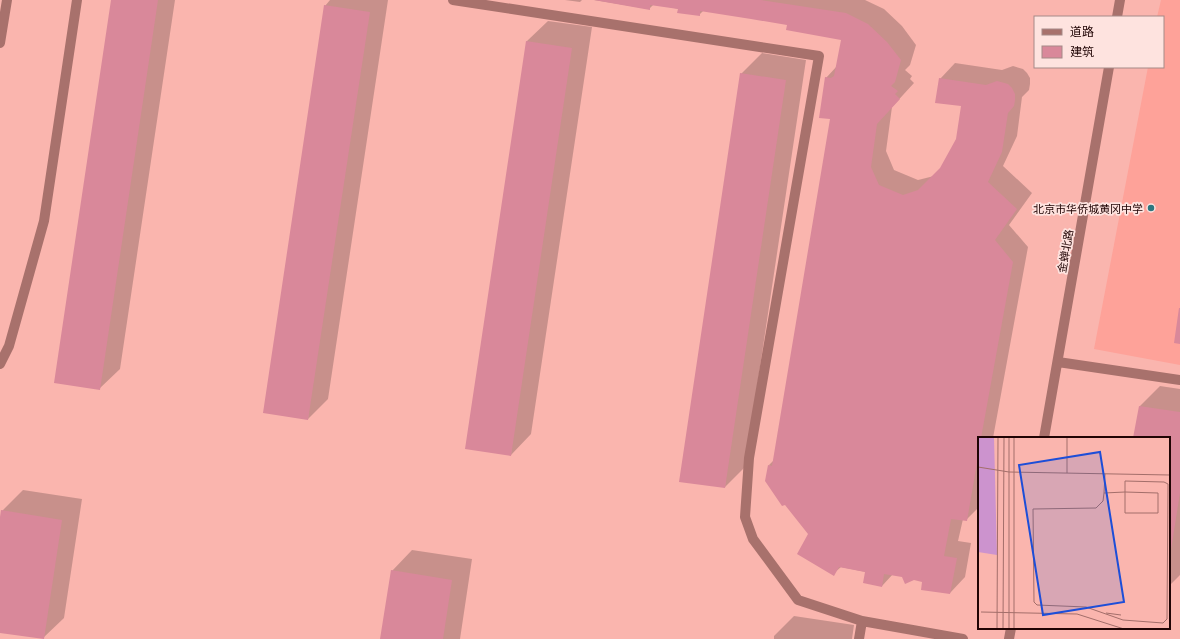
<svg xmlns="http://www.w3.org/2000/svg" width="1180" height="639" font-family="Barlow,'Noto Sans SC',sans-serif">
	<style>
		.built { fill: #fea299 }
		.shadow { fill: #0003 }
		.building { fill: #d9889a }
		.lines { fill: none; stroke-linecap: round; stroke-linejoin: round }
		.minor { stroke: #a8716c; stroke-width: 10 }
		.tertiary { stroke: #a8716c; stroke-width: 10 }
		.poi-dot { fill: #2e777f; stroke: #fee3df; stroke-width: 1.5 }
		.labels { text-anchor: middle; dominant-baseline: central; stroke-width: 3.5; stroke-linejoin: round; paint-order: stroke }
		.poi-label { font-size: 11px; fill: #200404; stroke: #fee3df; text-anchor: end }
		.street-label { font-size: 11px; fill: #200404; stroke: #fee3df }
		.inset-road { fill: none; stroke: #a36e6a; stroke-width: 1 }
		.view { fill: #1d4ed8; fill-opacity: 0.15; stroke: #1d4ed8; stroke-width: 2 }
		.inset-edge { fill: none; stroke: #200404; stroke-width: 2 }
	</style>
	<rect width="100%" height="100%" fill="#fab5ae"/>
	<path class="built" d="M 1161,0 L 1180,0 L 1180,365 L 1094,349 L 1148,67 L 1163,67 L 1163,17 L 1157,17 Z"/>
	<path class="shadow" d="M 112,0 L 175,0 L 120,369 L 99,389 Z
		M 330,0 L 388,0 L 328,399 L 308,419 L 325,6 Z
		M 565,0 L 582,0 L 580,2 Z
		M 594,0 L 865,0 L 884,9 L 902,26 L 916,45 L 910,65 L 905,70 L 912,76 L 910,79 L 914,83 L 892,107 L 886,151 L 894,170 L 918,180 L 934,176 L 941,169 L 957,139 L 962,106 L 940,79 L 955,63 L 1002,70 L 1013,66 L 1023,69 L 1027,73 L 1030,78 L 1030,84 L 1029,90 L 1022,97 L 1017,136 L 1003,166 L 1032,193 L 1009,225 L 1028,247 L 993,438 L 979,438 L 979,507 L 966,520 L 963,519 L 958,541 L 971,543 L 965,577 L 950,593 L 923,581 L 893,574 L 882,586 L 866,572 L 841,567 L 833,574 L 769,465 L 774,460 L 831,119 L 826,78 L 837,66 L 842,39 L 788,24 L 704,10 L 699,15 L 679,9 L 654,4 L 649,9 Z
		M 548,21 L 592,27 L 531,434 L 511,455 L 527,41 Z
		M 762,53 L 806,60 L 745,467 L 725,487 L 741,74 Z
		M 1160,386 L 1180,389 L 1180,575 L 1169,586 L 1169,438 L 1134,438 L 1140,406 Z
		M 23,490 L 82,499 L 64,618 L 43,638 L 0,632 L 0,524 L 2,511 Z
		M 412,550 L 472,559 L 460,639 L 381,639 L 392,571 Z
		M 794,616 L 854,625 L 852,639 L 774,639 L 774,636 Z"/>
	<path class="building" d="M 111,0 L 158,0 L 100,390 L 54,383 Z
		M 594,0 L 761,0 L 846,13 L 868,24 L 887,42 L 901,60 L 895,82 L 891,86 L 898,91 L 895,94 L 900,99 L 877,124 L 871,167 L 879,185 L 903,195 L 918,190 L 940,168 L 956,139 L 961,106 L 935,103 L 939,78 L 986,85 L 997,81 L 1008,84 L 1012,88 L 1015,94 L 1015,100 L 1014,106 L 1008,113 L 1002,152 L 988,182 L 1017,209 L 995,240 L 1013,262 L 981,438 L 979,438 L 979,451 L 967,521 L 951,519 L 944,556 L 957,558 L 950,594 L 921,590 L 922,582 L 914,580 L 905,584 L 902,577 L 884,574 L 882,587 L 863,583 L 865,572 L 839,567 L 834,576 L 797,554 L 808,534 L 785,505 L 782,506 L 765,481 L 768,465 L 772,466 L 830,119 L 819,118 L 825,77 L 831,78 L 834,76 L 841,40 L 786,30 L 787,25 L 751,19 L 700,11 L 700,16 L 677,13 L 678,9 L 650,5 L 650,10 Z
		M 324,5 L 370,12 L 308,420 L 263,413 Z
		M 526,41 L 572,48 L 511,456 L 465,449 Z
		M 740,73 L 786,80 L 725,488 L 679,482 Z
		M 1179,308 L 1180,308 L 1180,344 L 1174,343 Z
		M 1139,406 L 1180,412 L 1180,493 L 1170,556 L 1169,438 L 1133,438 Z
		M 1,510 L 62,520 L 44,639 L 0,633 L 0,517 Z
		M 391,570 L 452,580 L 443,639 L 380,639 Z"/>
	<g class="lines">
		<path class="minor" d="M 453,0 L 819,56 L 749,458 L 745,517 L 753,539 L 798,600 L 862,621 L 859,639
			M 1117,17 L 1120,0
			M 1058,362 L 1180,380
			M 0,364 L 9,346 L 44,221 L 77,0
			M 1044,438 L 1109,67
			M 862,621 L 963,639
			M 1009,639 L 1011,628"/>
		<path class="tertiary" d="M 0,43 L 7,0"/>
	</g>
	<circle class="poi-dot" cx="1151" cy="208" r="4"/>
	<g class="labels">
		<g class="poi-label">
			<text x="1143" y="208">北京市华侨城黄冈中学</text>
		</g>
		<g class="street-label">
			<text transform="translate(1065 251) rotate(-80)">金蝉北路</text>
		</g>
	</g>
	<g transform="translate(978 437)">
		<rect width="192" height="192" fill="#fab5ae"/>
		<path d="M 0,0 L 16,0 L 19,118 L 0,115 Z" fill="#cc93ce"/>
		<path class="inset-road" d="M 31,0 L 31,192M 89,0 L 89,36M 0,30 L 31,35 L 192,38M 126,56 L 127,37M 118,71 L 125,64 L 126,56 L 147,55 L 147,76 L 180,76 L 180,56 L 147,55 L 147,44 L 186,45 L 190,47 L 189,182 L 185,186 L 145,183 L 108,170 L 59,168 L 56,165 L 55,72 L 118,71M 3,175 L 99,177 L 146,192M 128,176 L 143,178M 19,192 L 20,0M 25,192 L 26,0M 36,192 L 36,0"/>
		<path class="view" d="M 122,15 L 146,165 L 65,178 L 41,28 Z"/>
		<rect width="192" height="192" class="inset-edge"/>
	</g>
	<rect x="1034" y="16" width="130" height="52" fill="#fee3df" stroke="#a58a87"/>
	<rect x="1042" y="29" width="20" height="6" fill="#a8716c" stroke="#a58a87"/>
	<text x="1070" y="36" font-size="12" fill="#200404">道路</text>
	<rect x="1042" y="46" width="20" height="12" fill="#d9889a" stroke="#a58a87"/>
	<text x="1070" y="56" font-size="12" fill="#200404">建筑</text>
</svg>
